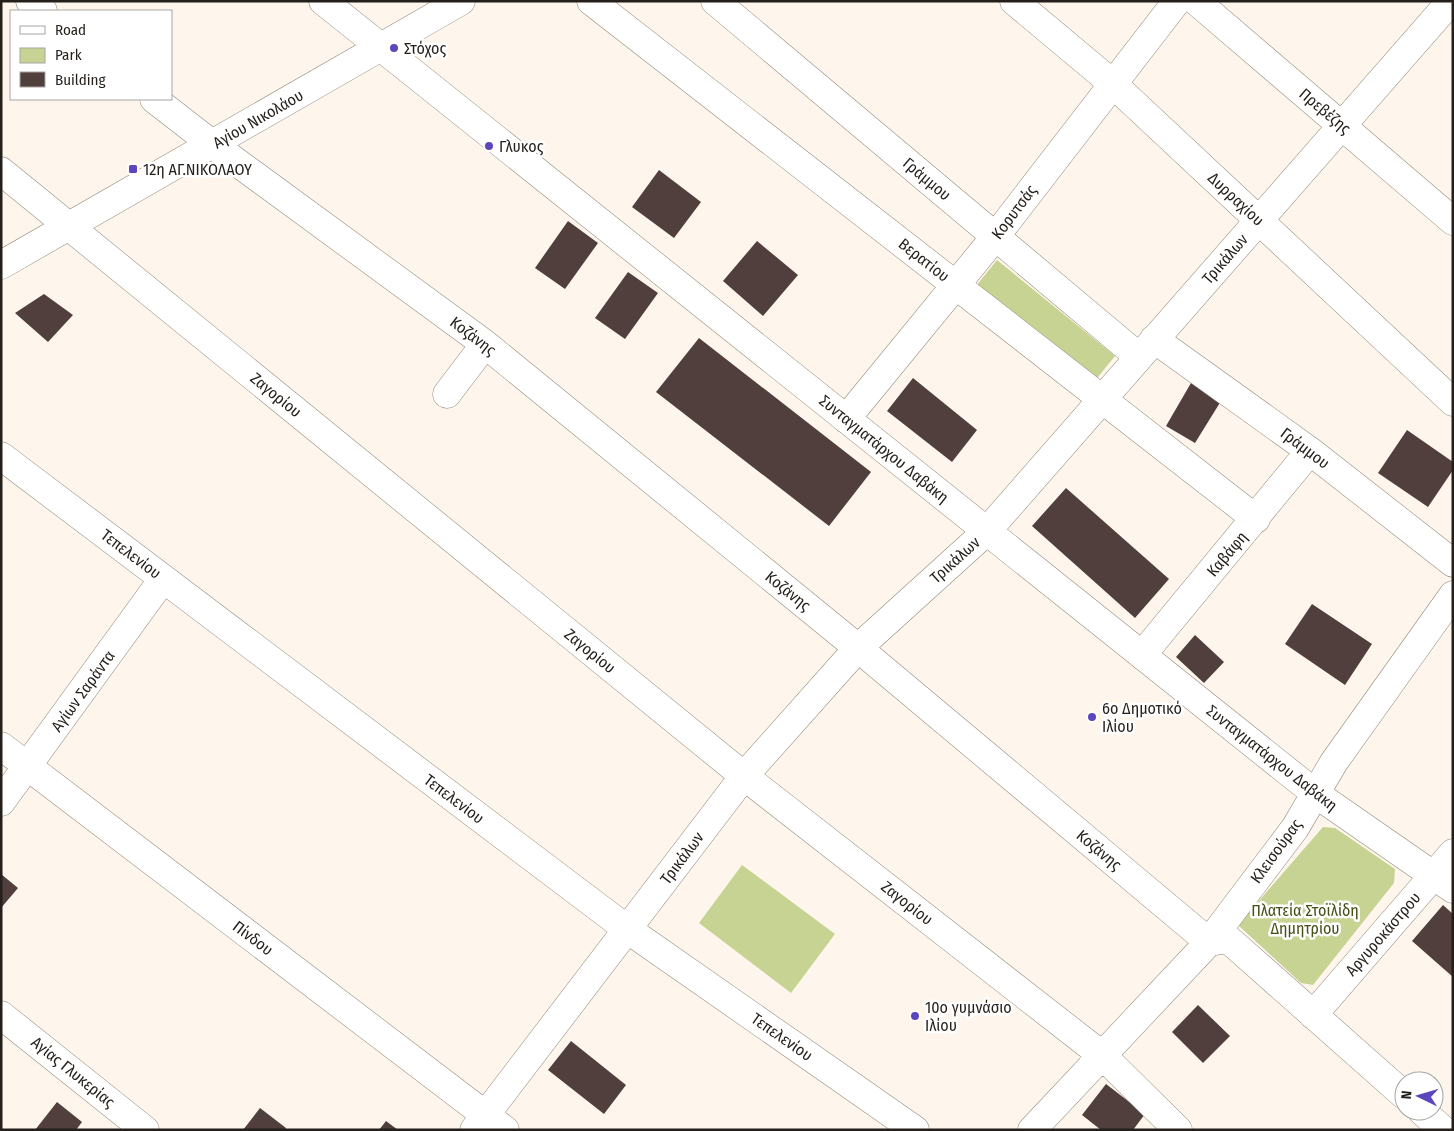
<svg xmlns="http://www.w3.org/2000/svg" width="1454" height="1131" font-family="'Fira Sans Condensed',sans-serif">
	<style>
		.green { fill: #c7d393 }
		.building { fill: #513f3d }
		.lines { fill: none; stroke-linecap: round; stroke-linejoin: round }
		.minor-casing { stroke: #938779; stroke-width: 29 }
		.tertiary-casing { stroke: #938779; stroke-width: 29 }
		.minor { stroke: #fff; stroke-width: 28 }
		.tertiary { stroke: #fff; stroke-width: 28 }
		.poi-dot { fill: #5c46be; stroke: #fff; stroke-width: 2 }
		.labels { text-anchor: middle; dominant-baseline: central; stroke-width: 5; stroke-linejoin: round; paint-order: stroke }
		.poi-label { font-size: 16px; fill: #241f1a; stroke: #fff; text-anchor: start }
		.street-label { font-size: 16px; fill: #241f1a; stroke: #fff }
		.park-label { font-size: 16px; fill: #484f16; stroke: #fff }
	</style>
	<rect width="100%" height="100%" fill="#fef6ec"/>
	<path class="green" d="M 997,260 L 1115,356 L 1094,382 L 976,286 Z
		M 1323,827 L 1335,828 L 1395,869 L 1394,883 L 1313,985 L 1301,983 L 1238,925 Z
		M 742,865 L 835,934 L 791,993 L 699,923 Z"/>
	<path class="building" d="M 659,170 L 701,202 L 674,238 L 632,207 Z
		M 568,221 L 598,243 L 565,289 L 535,268 Z
		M 757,241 L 798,275 L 763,316 L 723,281 Z
		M 628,272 L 658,293 L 625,339 L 595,318 Z
		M 44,294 L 73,315 L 48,342 L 15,313 Z
		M 699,338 L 871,472 L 829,526 L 656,392 Z
		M 913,378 L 977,430 L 952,462 L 887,411 Z
		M 1191,383 L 1221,401 L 1195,443 L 1166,426 Z
		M 1407,430 L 1453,462 L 1453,470 L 1428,507 L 1378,473 Z
		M 1066,488 L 1169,579 L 1135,618 L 1032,526 Z
		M 1312,604 L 1372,644 L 1345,685 L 1285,644 Z
		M 1195,635 L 1224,662 L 1204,683 L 1176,657 Z
		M 1,874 L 18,888 L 1,908 Z
		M 1443,905 L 1453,914 L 1453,977 L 1412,941 Z
		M 1198,1005 L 1230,1036 L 1203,1063 L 1172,1032 Z
		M 571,1041 L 626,1085 L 604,1114 L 548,1070 Z
		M 1106,1084 L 1145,1114 L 1133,1130 L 1101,1130 L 1082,1115 Z
		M 57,1102 L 82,1122 L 76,1130 L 35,1130 Z
		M 260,1108 L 286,1128 L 285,1130 L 243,1130 Z
		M 386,1121 L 398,1130 L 379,1130 Z"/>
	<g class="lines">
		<g class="minor-casing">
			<path id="minor" d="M 30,1 L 43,11
				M 323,1 L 382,48
				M 591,1 L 1256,519
				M 715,1 L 1139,357
				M 1014,1 L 1112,83 L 1453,402
				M 154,99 L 212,144 L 485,344 L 858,648 L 1209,942 L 1228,939 L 1404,1095
				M 1,171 L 744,776 L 1103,1056 L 1178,1130
				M 1154,339 L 1310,451 L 1453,563
				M 447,394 L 485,344
				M 846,419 L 995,237 L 1177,1
				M 1,456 L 627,929 L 915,1130
				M 1142,655 L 1310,451
				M 1,746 L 505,1130
				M 1,802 L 163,579
				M 1,1015 L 145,1130
				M 1313,1015 L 1453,853
				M 1422,1111 L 1443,1130
				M 474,1130 L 744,776 L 858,648 L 987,531 L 1451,1
				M 1032,1130 L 1209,942 L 1295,828 L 1334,762 L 1453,595"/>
		</g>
		<g class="tertiary-casing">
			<path id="tertiary" d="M 1196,1 L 1453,221
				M 382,48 L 1316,794 L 1453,889
				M 1,265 L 461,1"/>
		</g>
		<use href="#minor" class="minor"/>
		<use href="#tertiary" class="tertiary"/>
	</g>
	<g class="poi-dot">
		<circle cx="394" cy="48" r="5"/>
		<circle cx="489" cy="146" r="5"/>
		<rect x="128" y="164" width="10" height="10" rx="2.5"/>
		<circle cx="1092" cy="717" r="5"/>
		<circle cx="915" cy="1016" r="5"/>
	</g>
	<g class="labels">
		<g class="poi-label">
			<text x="404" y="48">Στόχος</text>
			<text x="499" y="146">Γλυκος</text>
			<text x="143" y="169">12η ΑΓ.ΝΙΚΟΛΑΟΥ</text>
			<text x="1102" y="708">6ο Δημοτικό<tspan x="1102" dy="18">Ιλίου</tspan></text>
			<text x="925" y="1007">10ο γυμνάσιο<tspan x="925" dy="18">Ιλίου</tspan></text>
		</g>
		<g class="street-label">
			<text transform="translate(1325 111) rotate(40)">Πρεβέζης</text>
			<text transform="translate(258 119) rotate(-30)">Αγίου Νικολάου</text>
			<text transform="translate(927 179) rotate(40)">Γράμμου</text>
			<text transform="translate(1236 199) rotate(43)">Δυρραχίου</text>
			<text transform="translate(1014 212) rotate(-53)">Κορυτσάς</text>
			<text transform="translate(1225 259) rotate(-49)">Τρικάλων</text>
			<text transform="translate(924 260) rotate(38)">Βερατίου</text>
			<text transform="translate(473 336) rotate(37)">Κοζάνης</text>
			<text transform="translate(276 395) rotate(39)">Ζαγορίου</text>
			<text transform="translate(1305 448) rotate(37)">Γράμμου</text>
			<text transform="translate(884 449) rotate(39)">Συνταγματάρχου Δαβάκη</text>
			<text transform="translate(131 554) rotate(37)">Τεπελενίου</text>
			<text transform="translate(1227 554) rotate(-50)">Καβάφη</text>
			<text transform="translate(955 560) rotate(-42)">Τρικάλων</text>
			<text transform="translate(788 591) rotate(39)">Κοζάνης</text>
			<text transform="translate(590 651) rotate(39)">Ζαγορίου</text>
			<text transform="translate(83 691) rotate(-54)">Αγίων Σαράντα</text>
			<text transform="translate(1272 758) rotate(38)">Συνταγματάρχου Δαβάκη</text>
			<text transform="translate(454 799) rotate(37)">Τεπελενίου</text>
			<text transform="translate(1099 850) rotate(40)">Κοζάνης</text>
			<text transform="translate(1276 851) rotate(-54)">Κλεισούρας</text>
			<text transform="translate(682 858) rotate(-53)">Τρικάλων</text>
			<text transform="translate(907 903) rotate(38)">Ζαγορίου</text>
			<text transform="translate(1383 934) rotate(-49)">Αργυροκάστρου</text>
			<text transform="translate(253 938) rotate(37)">Πίνδου</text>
			<text transform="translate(782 1037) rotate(35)">Τεπελενίου</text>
			<text transform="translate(73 1072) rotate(39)">Αγίας Γλυκερίας</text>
		</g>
		<g class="park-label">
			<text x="1305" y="910">Πλατεία Στοϊλίδη<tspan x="1305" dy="18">Δημητρίου</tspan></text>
		</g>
	</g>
	<rect width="1454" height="1131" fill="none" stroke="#241f1a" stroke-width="5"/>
	<rect x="10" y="10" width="162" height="90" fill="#ffffff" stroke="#a7a5a3"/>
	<rect x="20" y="26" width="25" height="8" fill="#ffffff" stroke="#a7a5a3"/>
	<text x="55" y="35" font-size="15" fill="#241f1a">Road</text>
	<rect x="20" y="48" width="25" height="15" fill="#c7d393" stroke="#a7a5a3"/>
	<text x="55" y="60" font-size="15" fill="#241f1a">Park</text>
	<rect x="20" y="72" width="25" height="15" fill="#513f3d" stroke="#a7a5a3"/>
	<text x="55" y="85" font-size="15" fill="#241f1a">Building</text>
	<g transform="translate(1419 1096) rotate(275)"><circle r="24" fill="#ffffff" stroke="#a7a5a3"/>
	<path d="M0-4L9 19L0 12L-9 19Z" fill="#5c46be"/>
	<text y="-8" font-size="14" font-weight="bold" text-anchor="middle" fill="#241f1a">N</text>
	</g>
</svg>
